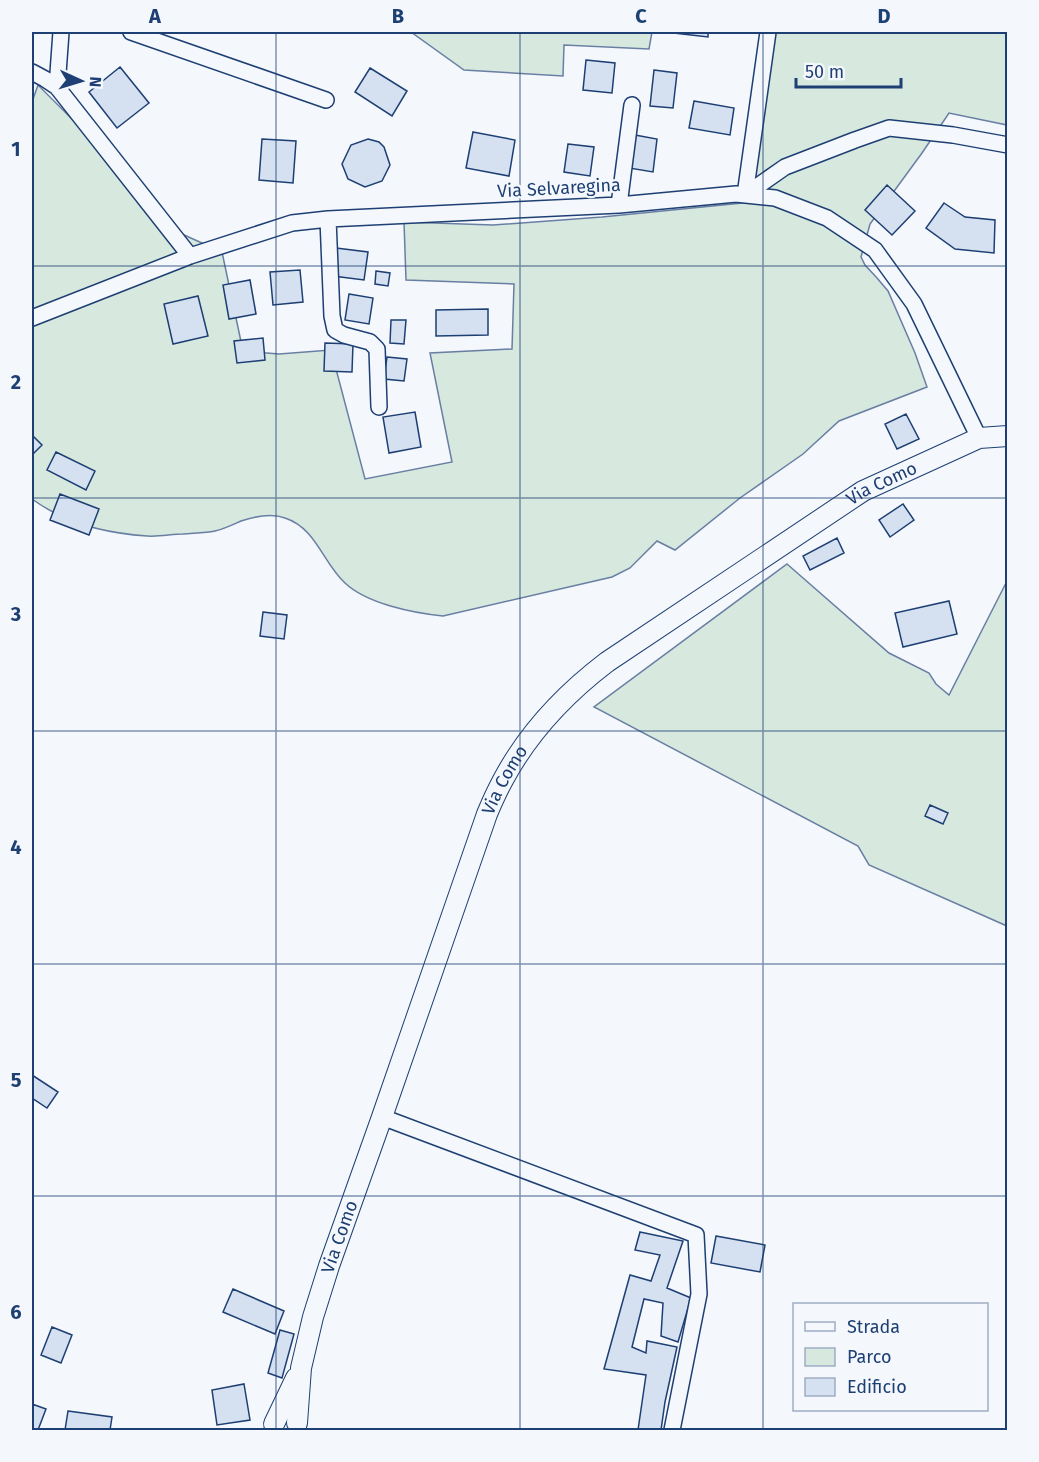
<svg xmlns="http://www.w3.org/2000/svg" width="1039" height="1462" font-family="'Fira Sans',sans-serif">
	<style>
		.green { fill: #d7e8df; stroke: #687fa3; stroke-width: 1.5 }
		.building { fill: #d5e0f0; stroke: #1d3f73; stroke-width: 1.5 }
		.lines { fill: none; stroke-linecap: round; stroke-linejoin: round }
		.minor-casing { stroke: #1d3f73; stroke-width: 18 }
		.major-casing { stroke: #1d3f73; stroke-width: 22 }
		.minor { stroke: #f4f7fb; stroke-width: 15 }
		.major { stroke: #f4f7fb; stroke-width: 20 }
		.grid { fill: none; stroke: #1d3f73; stroke-width: 1.5; stroke-opacity: 0.55 }
		.labels { text-anchor: middle; dominant-baseline: central; stroke-width: 4.5; stroke-linejoin: round; paint-order: stroke }
		.street-label { font-size: 18px; fill: #1d3f73; stroke: #f4f7fb }
		.neatline { fill: none; stroke: #1d3f73; stroke-width: 2 }
		.grid-label { font-size: 20px; text-anchor: middle; font-weight: bold; fill: #1d3f73 }
	</style>
	<rect width="100%" height="100%" fill="#f4f7fb"/>
	<path class="green" d="M 411,32 L 652,32 L 649,49 L 564,45 L 563,76 L 464,70 Z
		M 761,32 L 1007,32 L 1007,125 L 949,113 L 922,153 L 870,224 L 861,257 L 865,265 L 877,278 L 888,291 L 915,353 L 927,387 L 839,421 L 803,454 L 740,498 L 675,550 L 657,541 L 630,568 L 612,577 L 443,616 C 414,613 367,604 345,583 C 323,563 316,528 285,518 C 272,513 253,517 241,521 C 232,525 224,529 215,531 C 205,533 194,533 183,534 C 172,534 159,537 147,536 C 117,534 82,527 55,513 C 47,509 39,504 32,499 L 32,102 L 38,85 L 95,142 L 165,224 L 182,234 L 222,252 L 243,351 L 279,354 L 331,350 L 365,479 L 452,462 L 430,353 L 512,349 L 514,284 L 406,280 L 404,222 L 493,225 L 602,217 L 752,202 Z
		M 787,564 L 889,653 L 929,673 L 936,684 L 949,695 L 1007,581 L 1007,926 L 869,865 L 858,846 L 594,707 Z"/>
	<path class="building" d="M 674,32 L 708,32 L 708,37 L 674,33 Z
		M 586,60 L 615,63 L 612,93 L 583,90 Z
		M 120,67 L 149,103 L 117,128 L 89,92 Z
		M 370,68 L 407,91 L 392,116 L 355,92 Z
		M 654,70 L 677,73 L 673,108 L 650,106 Z
		M 694,101 L 734,108 L 730,135 L 689,128 Z
		M 473,132 L 515,140 L 509,176 L 466,168 Z
		M 635,135 L 657,139 L 653,172 L 629,168 Z
		M 262,139 L 296,141 L 293,183 L 259,180 Z
		M 368,139 L 379,142 L 384,147 L 390,165 L 382,181 L 365,187 L 348,179 L 342,164 L 351,145 Z
		M 568,144 L 594,147 L 590,176 L 564,172 Z
		M 887,185 L 915,211 L 892,235 L 865,210 Z
		M 944,203 L 965,217 L 995,220 L 994,253 L 955,249 L 926,228 Z
		M 336,248 L 368,252 L 364,280 L 333,276 Z
		M 300,270 L 303,302 L 273,305 L 270,272 Z
		M 376,271 L 390,273 L 388,286 L 375,284 Z
		M 250,280 L 256,314 L 229,319 L 223,285 Z
		M 349,294 L 373,298 L 369,324 L 345,320 Z
		M 198,296 L 208,336 L 173,344 L 164,304 Z
		M 488,309 L 488,335 L 436,336 L 436,310 Z
		M 391,320 L 406,320 L 404,344 L 390,343 Z
		M 263,338 L 265,360 L 237,363 L 234,341 Z
		M 325,343 L 353,344 L 352,372 L 324,371 Z
		M 387,357 L 407,359 L 404,381 L 384,379 Z
		M 415,412 L 421,447 L 389,453 L 383,417 Z
		M 906,414 L 919,439 L 897,449 L 885,424 Z
		M 32,435 L 42,445 L 32,455 Z
		M 56,452 L 95,471 L 86,490 L 47,470 Z
		M 60,494 L 99,509 L 89,535 L 50,520 Z
		M 903,504 L 914,520 L 890,537 L 879,520 Z
		M 837,538 L 844,553 L 810,570 L 803,556 Z
		M 949,601 L 957,634 L 903,647 L 895,613 Z
		M 263,612 L 287,615 L 284,639 L 260,636 Z
		M 930,805 L 948,813 L 943,824 L 925,816 Z
		M 32,1075 L 58,1092 L 47,1108 L 32,1098 Z
		M 640,1232 L 683,1241 L 667,1288 L 691,1298 L 678,1342 L 661,1336 L 663,1303 L 644,1299 L 632,1347 L 646,1353 L 647,1341 L 677,1347 L 665,1402 L 661,1430 L 638,1430 L 646,1375 L 604,1369 L 630,1275 L 651,1281 L 660,1255 L 635,1250 Z
		M 716,1236 L 765,1245 L 760,1272 L 711,1263 Z
		M 233,1289 L 284,1311 L 275,1334 L 223,1312 Z
		M 52,1327 L 72,1335 L 61,1363 L 41,1355 Z
		M 280,1330 L 294,1334 L 282,1378 L 268,1373 Z
		M 244,1384 L 250,1420 L 217,1425 L 212,1390 Z
		M 32,1404 L 46,1409 L 38,1430 L 32,1430 Z
		M 68,1411 L 112,1417 L 110,1430 L 65,1430 Z"/>
	<g class="lines">
		<g class="minor-casing">
			<path id="minor" d="M 131,32 L 326,100
				M 32,72 L 45,79 L 57,87 L 190,256
				M 57,87 L 61,32
				M 745,195 L 785,167 L 855,140 L 889,128 L 953,135 L 1008,145
				M 745,195 L 768,32
				M 619,205 L 632,105
				M 328,219 L 332,316 L 335,330 L 344,335 L 370,342 L 377,349 L 379,407
				M 32,318 L 190,256 L 292,223 L 328,219 L 619,205 L 736,194 L 775,198 L 827,218 L 875,250 L 914,304 L 979,438
				M 382,1117 L 696,1235 L 699,1294 L 672,1430"/>
		</g>
		<g class="major-casing">
			<g id="major">
				<path id="s1" d="M 297,1423 L 301,1368 L 313,1317 L 329,1266 L 382,1117 L 487,814 C 492,802 497,791 503,780 C 528,733 565,694 607,662 L 863,491 L 979,438 L 1008,436"/>
				<path d="M 274,1424 L 296,1378"/>
			</g>
		</g>
		<use href="#minor" class="minor"/>
		<use href="#major" class="major"/>
	</g>
	<path class="grid" d="M 276,32 L 276,1430M 520,32 L 520,1430M 763,32 L 763,1430M 32,266 L 1008,266M 32,498 L 1008,498M 32,731 L 1008,731M 32,964 L 1008,964M 32,1196 L 1008,1196"/>
	<g class="labels">
		<g class="street-label">
			<text transform="translate(559 188) rotate(-3)">Via Selvaregina</text>
			<text stroke="none"><textPath href="#s1" startOffset="1164">Via Como</textPath></text>
			<text stroke="none"><textPath href="#s1" startOffset="678">Via Como</textPath></text>
			<text stroke="none"><textPath href="#s1" startOffset="192">Via Como</textPath></text>
		</g>
	</g>
	<rect width="1039" height="1462" fill="none" stroke="#f4f7fb" stroke-width="66"/>
	<rect x="793" y="1303" width="195" height="108" fill="#f4f7fb" stroke="#9eadc5" stroke-width="1.5"/>
	<rect x="805" y="1322" width="30" height="9" fill="#f4f7fb" stroke="#9eadc5" stroke-width="1.5"/>
	<text x="847" y="1333" font-size="18" fill="#1d3f73">Strada</text>
	<rect x="805" y="1348" width="30" height="18" fill="#d7e8df" stroke="#9eadc5" stroke-width="1.5"/>
	<text x="847" y="1363" font-size="18" fill="#1d3f73">Parco</text>
	<rect x="805" y="1378" width="30" height="18" fill="#d5e0f0" stroke="#9eadc5" stroke-width="1.5"/>
	<text x="847" y="1393" font-size="18" fill="#1d3f73">Edificio</text>
	<g transform="translate(81 81) rotate(94)" stroke="#f4f7fb" stroke-width="4.5" paint-order="stroke">
	<path d="M0-4.5L10 22L0 15L-10 22Z" fill="#1d3f73"/>
	<text y="-9" font-size="16" font-weight="bold" text-anchor="middle" fill="#1d3f73">N</text>
	</g>
	<path d="M796 78v9h105v-9" fill="none" stroke="#1d3f73" stroke-width="3"/>
	<text x="805" y="78" font-size="18" fill="#1d3f73" stroke="#f4f7fb" stroke-width="4.5" paint-order="stroke">50 m</text>
	<rect x="33" y="33" width="973" height="1396" class="neatline"/>
	<g class="grid-label">
		<text x="155" y="23">A</text>
		<text x="398" y="23">B</text>
		<text x="641" y="23">C</text>
		<text x="884" y="23">D</text>
		<text x="16" y="156">1</text>
		<text x="16" y="389">2</text>
		<text x="16" y="621">3</text>
		<text x="16" y="854">4</text>
		<text x="16" y="1087">5</text>
		<text x="16" y="1319">6</text>
	</g>
</svg>
